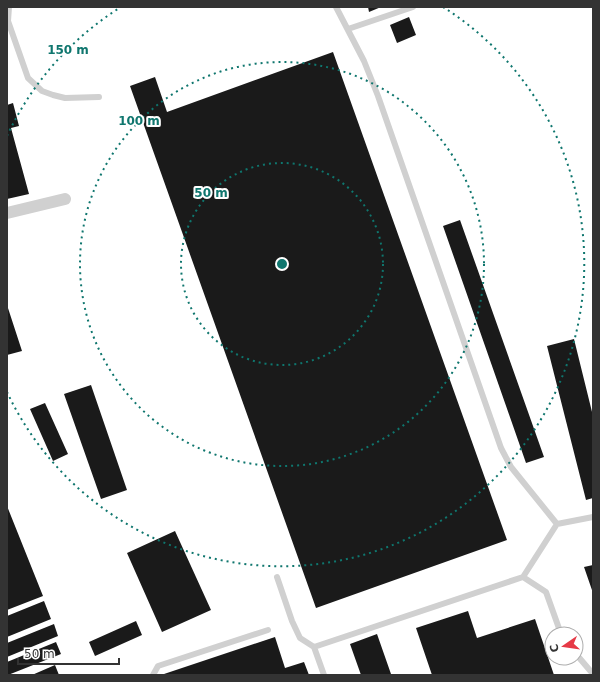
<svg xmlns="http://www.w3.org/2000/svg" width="600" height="682" font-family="'DejaVu Sans',sans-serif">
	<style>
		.building { fill: #1a1a1a }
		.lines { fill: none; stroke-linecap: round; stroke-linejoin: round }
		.lane { stroke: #d0d0d0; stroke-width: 6 }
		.street { stroke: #d0d0d0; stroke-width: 12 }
		.ring { fill: none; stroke: #0f766e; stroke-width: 2; stroke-dasharray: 2 4 }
		.centre { fill: #0f766e; stroke: #fff; stroke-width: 2 }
		.ring-label { font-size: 12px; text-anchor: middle; font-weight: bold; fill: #0f766e; stroke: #fff; stroke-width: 4; stroke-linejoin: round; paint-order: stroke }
	</style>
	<rect width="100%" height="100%" fill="#fff"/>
	<path class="building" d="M 368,7 L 381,7 L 369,12 Z
		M 409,17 L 416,35 L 397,43 L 390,25 Z
		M 333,52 L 507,540 L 316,608 L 130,86 L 155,77 L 167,112 Z
		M 13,103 L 19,126 L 11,128 L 29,194 L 7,199 L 7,105 Z
		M 460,220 L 544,457 L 526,463 L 443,226 Z
		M 7,305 L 22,351 L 7,355 Z
		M 574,339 L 593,416 L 593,498 L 586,500 L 547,346 Z
		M 91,385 L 127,490 L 101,499 L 64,394 Z
		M 45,403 L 68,454 L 53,461 L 30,409 Z
		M 7,506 L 43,596 L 7,610 Z
		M 175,531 L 211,610 L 162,632 L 127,553 Z
		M 593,565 L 593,593 L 584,567 Z
		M 44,601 L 51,619 L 7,637 L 7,616 Z
		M 468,611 L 477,638 L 535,619 L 554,675 L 432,675 L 416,628 Z
		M 136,621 L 142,635 L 95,656 L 89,642 Z
		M 54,624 L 58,636 L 7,657 L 7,643 Z
		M 377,634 L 391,674 L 361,675 L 350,644 Z
		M 275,637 L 285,668 L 304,662 L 309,675 L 164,675 L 164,674 Z
		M 56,642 L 61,654 L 8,675 L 7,671 L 7,662 Z
		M 55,665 L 59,675 L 32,675 Z"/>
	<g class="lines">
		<path class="lane" d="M 9,7 L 8,21 L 28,78 L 42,91 L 53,95 L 65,98 L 99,97
			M 348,29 L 413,7
			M 557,524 L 593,517
			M 277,577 L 292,621 L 300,638 L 314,647 L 523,577 L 557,524 L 511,467 L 501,448 L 378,96 L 364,61 L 336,7
			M 523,577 L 546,592 L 561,634
			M 314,647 L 324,675
			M 576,654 L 593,674
			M 153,675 L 158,666 L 268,630"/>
		<path class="street" d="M 7,213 L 65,199"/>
	</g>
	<g class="ring">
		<circle cx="282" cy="264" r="101"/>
		<circle cx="282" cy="264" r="202"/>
		<path d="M7 136A303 303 0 0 1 121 7M443 7A303 303 0 1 1 7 392"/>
	</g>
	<circle cx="282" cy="264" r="6" class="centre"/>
	<g class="ring-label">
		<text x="68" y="54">150 m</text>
		<text x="139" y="125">100 m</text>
		<text x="211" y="197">50 m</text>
	</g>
	<rect width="600" height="682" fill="none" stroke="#333333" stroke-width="16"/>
	<g transform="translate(564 646) rotate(257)"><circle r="19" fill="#ffffff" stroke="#adadad"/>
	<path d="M0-3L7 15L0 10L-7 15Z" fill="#e63946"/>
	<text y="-6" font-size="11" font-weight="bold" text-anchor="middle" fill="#333333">С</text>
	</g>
	<path d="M18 658v6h101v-6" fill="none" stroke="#333333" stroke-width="2"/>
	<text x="24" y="658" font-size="12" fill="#333333" stroke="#ffffff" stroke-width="3" paint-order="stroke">50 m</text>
</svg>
